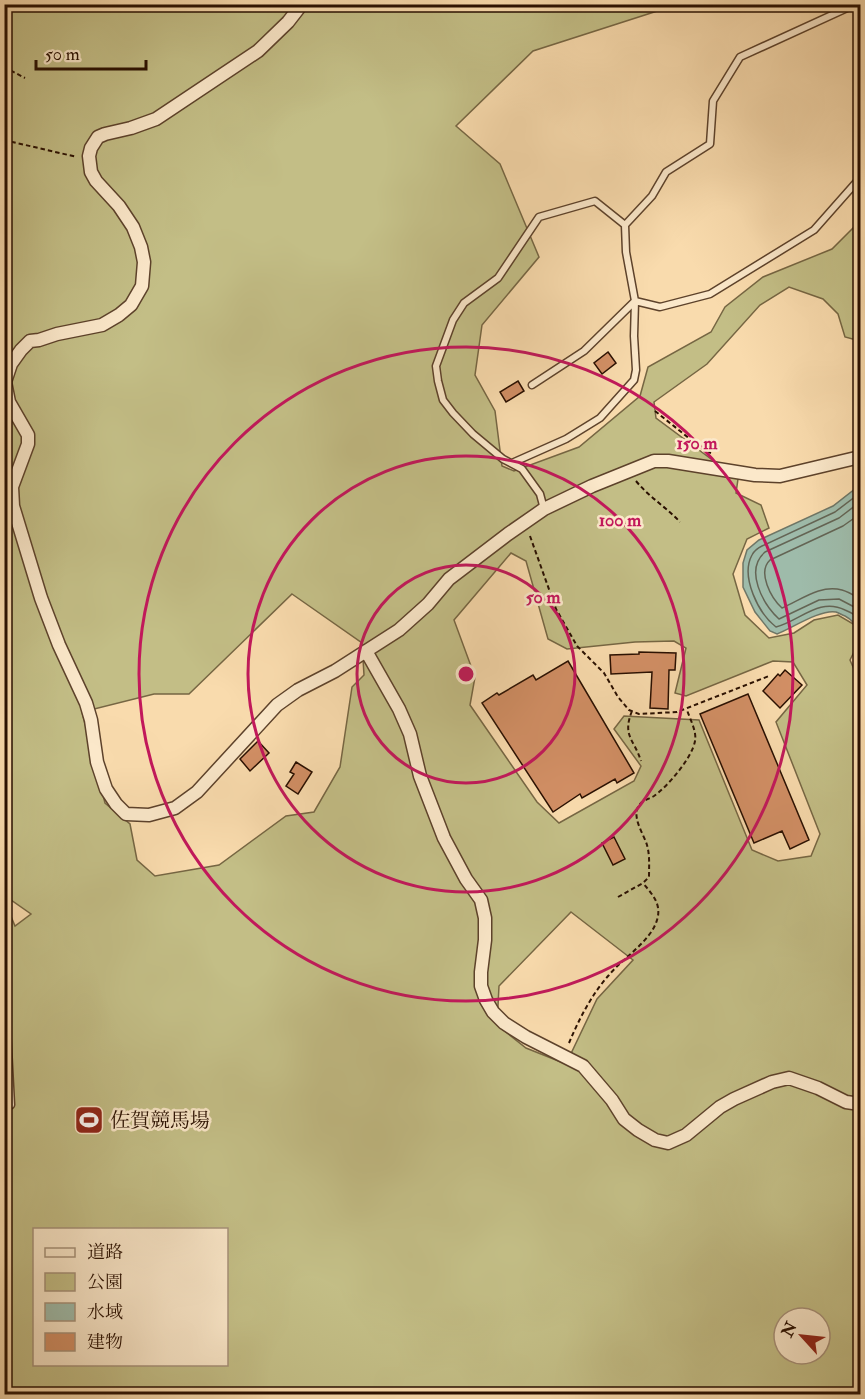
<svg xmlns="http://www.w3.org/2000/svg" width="865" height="1399" font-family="'IM FELL Double Pica','Noto Serif JP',serif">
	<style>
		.green { fill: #c3be86; stroke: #766643; stroke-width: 1.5; fill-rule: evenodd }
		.water { fill: #9ebbaa; stroke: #6f7666; stroke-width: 1.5 }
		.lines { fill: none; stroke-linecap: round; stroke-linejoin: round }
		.shore { stroke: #646555; stroke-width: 1.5 }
		.building { fill: #d28f65; stroke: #290f00; stroke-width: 1.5 }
		.service-casing { stroke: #5d422b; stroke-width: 9 }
		.minor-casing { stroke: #5d422b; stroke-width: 15 }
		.path { stroke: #290f00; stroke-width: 2; stroke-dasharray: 4.5 3; stroke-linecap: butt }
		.service { stroke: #fbe8ca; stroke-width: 6 }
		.minor { stroke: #fbe8ca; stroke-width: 12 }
		.ring { fill: none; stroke: #c2185b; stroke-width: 3 }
		.labels { text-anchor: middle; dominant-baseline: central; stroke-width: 5; stroke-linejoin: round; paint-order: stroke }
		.poi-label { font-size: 20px; fill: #290f00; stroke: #fbe8ca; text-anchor: start }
		.centre { fill: #c2185b; stroke: #fbe8ca; stroke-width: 3 }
		.ring-label { font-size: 18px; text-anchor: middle; font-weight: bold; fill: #c2185b; stroke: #fbe8ca; stroke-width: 5; stroke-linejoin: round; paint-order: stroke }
	</style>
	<rect width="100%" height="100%" fill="#f9dbad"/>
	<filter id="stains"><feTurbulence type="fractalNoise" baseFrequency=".00333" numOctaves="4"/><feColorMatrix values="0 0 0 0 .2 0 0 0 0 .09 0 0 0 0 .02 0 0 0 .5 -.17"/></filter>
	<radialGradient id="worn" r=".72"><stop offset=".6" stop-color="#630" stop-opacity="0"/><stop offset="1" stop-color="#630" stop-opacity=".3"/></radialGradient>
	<path class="green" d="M 4,5 L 676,5 L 533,51 L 456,126 L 500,164 L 539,257 L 482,325 L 475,375 L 495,411 L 502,466 L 514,471 L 579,447 L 640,396 L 648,367 L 711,332 L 725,307 L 763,277 L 832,249 L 860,221 L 860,341 L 845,337 L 838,314 L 823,299 L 789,287 L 760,305 L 707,364 L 654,402 L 656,418 L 738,479 L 736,493 L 761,505 L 769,528 L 747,539 L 733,574 L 745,615 L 769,638 L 794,633 L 814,620 L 838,615 L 855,625 L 859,642 L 850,660 L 857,676 L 860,676 L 860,1394 L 5,1394 L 5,902 L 15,926 L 31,914 L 4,895 ZM 511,553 L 526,561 L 548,639 L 567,649 L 635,642 L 674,641 L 686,648 L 675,693 L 686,696 L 773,661 L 793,662 L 807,685 L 776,722 L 820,834 L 811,856 L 778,861 L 752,850 L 699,720 L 624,716 L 614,729 L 641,766 L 634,781 L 559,823 L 537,802 L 470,705 L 475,677 L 454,620 ZM 292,594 L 362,643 L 364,675 L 352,687 L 340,767 L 314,812 L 286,816 L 219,865 L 155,876 L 137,860 L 130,824 L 105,803 L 82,712 L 154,694 L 189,694 ZM 571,912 L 633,960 L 597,999 L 566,1064 L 526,1048 L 497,1025 L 499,986 ZM 34,1230 L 226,1230 L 226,1364 L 34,1364 ZM 784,1318 L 820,1318 L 820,1354 L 784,1354 Z"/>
	<path class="water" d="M 860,485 L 860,634 C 857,626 853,620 845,616 C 842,615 839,613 836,612 C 821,609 792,628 777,634 L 770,631 L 755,612 L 743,587 L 743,563 L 747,550 L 759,540 L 833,506 Z"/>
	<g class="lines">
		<path class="shore" d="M 860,493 L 835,512 L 762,546 C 758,548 754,551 752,555 C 740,577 759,614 776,627 C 800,621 819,597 845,610 C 852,613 856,615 860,621
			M 860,502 L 839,518 L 765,552 C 744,570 763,604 779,619 L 819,600 L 839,599 L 860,610
			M 860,514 L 843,526 L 770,560 C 757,572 771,598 782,608 C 801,600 820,584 842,590 C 849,592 855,596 860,599"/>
	</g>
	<path class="building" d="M 608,352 L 616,363 L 602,374 L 594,363 Z
		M 518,381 L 524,391 L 506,402 L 500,392 Z
		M 639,652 L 676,653 L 675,670 L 669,670 L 668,709 L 650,708 L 652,672 L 611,674 L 610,655 L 639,654 Z
		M 568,661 L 634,773 L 617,783 L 615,779 L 582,798 L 580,794 L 553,812 L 482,703 L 497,693 L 499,695 L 533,675 L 536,680 Z
		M 785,670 L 802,685 L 780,708 L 763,691 L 778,674 L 780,676 Z
		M 748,694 L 809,840 L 790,849 L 782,831 L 754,843 L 700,714 Z
		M 258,741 L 269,753 L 250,771 L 240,759 Z
		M 296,762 L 312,772 L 298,794 L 286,786 L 294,774 L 290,772 Z
		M 614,837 L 625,859 L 613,865 L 602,843 Z"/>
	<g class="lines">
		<g class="service-casing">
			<path id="service" d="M 532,385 L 584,351 L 635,301 L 660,307 L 710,294 L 814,230 L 860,178
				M 512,463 L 566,439 L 600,418 L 634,380 L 636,370 L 634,336 L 635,301 L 626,252 L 625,225 L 652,196 L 666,172 L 710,144 L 713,101 L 740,57 L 856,4
				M 544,509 L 540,494 L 522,469 L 503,459 L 473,434 L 453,413 L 443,400 L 438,381 L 436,366 L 453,320 L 464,303 L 498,278 L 539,217 L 595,201 L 625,225
				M 4,972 L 11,1105 L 4,1109"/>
		</g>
		<g class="minor-casing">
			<path id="minor" d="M 302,4 L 288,22 L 258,51 L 156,119 L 131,128 L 105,134 L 98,137 L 91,148 L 89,156 L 91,172 L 96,181 L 119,206 L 133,227 L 141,247 L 144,262 L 142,286 L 131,305 L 119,315 L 102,325 L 57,334 L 39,340 L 30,341 L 21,350 L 11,364 L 5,382 L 9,402 L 28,435 L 28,444 L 12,487 L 13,506 L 41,598 L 59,645 L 86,703 L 91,720 L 97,762 L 106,789 L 116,804 L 126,814 L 149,815 L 175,808 L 197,792 L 277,705 L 298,690 L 335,671 L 399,630 L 428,604 L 449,579 L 508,534 L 544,509 L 592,486 L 654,461 L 668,461 L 755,475 L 780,476 L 860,457
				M 366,651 L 399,709 L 410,734 L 420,776 L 444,838 L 466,879 L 481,900 L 485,918 L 485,940 L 481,972 L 481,986 L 486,1000 L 493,1012 L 504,1023 L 526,1037 L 583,1066 L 612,1100 L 624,1119 L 638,1130 L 655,1140 L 668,1143 L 686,1135 L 720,1107 L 734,1099 L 772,1082 L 789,1078 L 818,1088 L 846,1102 L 860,1104"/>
		</g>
		<path class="path" d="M 4,67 L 25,78
			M 4,140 L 77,157
			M 655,411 L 705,451 L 711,453
			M 636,481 C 649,497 666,507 680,522
			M 530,536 L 556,609 L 577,646 L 604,673 L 618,697 L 629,710 L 639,714 L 677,712 L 769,676
			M 632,711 C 622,736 634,739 641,761
			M 618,897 L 643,883 L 649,877 C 649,866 650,856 647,845 C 644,835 634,821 637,810 C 639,801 647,800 654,796 C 668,786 692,758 695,741 C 697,732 690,719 687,710
			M 569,1043 C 579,1019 592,994 609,975 C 623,958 651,941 657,920 C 662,904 652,894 643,883"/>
		<use href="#service" class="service"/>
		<use href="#minor" class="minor"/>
	</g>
	<g class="ring">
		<circle cx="466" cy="674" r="109"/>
		<circle cx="466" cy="674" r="218"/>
		<circle cx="466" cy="674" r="327"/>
	</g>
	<defs>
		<g id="stadium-square" transform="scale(1.5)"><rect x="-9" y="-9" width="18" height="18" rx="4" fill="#8f2418" stroke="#fbe8ca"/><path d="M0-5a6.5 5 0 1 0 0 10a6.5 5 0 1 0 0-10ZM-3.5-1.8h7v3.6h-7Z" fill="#fff"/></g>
	</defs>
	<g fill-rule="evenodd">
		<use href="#stadium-square" x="89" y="1120"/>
	</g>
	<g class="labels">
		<g class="poi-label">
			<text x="110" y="1120">佐賀競馬場</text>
		</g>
	</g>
	<circle cx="466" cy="674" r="9" class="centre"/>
	<g class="ring-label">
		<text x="697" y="449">150 m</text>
		<text x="620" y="526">100 m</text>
		<text x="543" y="603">50 m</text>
	</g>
	<rect width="865" height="1399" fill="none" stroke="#f9dbad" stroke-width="24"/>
	<rect x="6" y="6" width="853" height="1387" fill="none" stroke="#290f00" stroke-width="3"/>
	<rect x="12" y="12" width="841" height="1375" fill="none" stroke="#290f00" stroke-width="1.5"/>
	<rect x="33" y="1228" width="195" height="138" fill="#fbe8ca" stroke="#a79179" stroke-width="1.5"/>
	<rect x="45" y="1248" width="30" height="9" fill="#fbe8ca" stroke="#a79179" stroke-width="1.5"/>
	<text x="87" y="1258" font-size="18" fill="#290f00">道路</text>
	<rect x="45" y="1273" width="30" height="18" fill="#c3be86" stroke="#a79179" stroke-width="1.5"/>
	<text x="87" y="1288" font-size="18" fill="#290f00">公園</text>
	<rect x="45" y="1303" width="30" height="18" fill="#9ebbaa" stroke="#a79179" stroke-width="1.5"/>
	<text x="87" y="1318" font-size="18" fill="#290f00">水域</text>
	<rect x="45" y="1333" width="30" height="18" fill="#d28f65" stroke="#a79179" stroke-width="1.5"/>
	<text x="87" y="1348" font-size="18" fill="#290f00">建物</text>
	<g transform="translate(802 1336) rotate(297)"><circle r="28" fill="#fbe8ca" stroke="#a79179" stroke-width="1.5"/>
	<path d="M0-4.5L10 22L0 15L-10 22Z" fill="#8f2418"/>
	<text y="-9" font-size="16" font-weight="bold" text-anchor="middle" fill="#290f00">N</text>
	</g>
	<path d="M36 60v9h110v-9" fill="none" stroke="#290f00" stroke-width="3"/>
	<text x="45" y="60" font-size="18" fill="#290f00" stroke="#fbe8ca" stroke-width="4.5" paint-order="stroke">50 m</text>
	<rect width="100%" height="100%" filter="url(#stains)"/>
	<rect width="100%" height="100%" fill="url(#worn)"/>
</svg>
